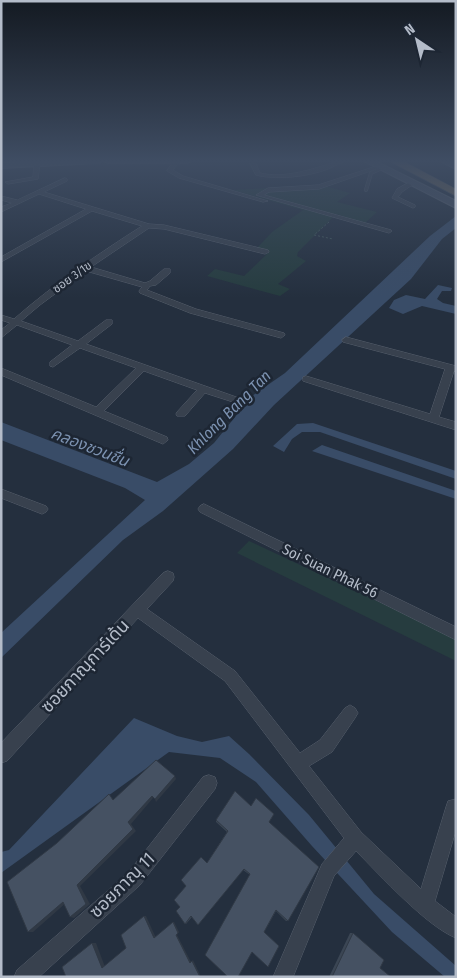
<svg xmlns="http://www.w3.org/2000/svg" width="457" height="978" font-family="'Fira Sans Condensed','Noto Sans Thai',sans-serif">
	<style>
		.green { fill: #263c3f }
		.water { fill: #394c67 }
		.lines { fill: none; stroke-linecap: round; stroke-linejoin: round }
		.lane-casing { stroke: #565f6c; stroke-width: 4 }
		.street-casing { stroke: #565f6c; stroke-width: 1 }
		.secondary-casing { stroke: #565f6c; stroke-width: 2 }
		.highway-casing { stroke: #434c59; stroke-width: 1 }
		.path { stroke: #44595c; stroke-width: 1; stroke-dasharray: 2 2; stroke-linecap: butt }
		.lane { stroke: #38414e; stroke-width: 3 }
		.street { fill: #38414e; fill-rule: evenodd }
		.secondary { fill: #465061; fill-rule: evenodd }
		.highway { fill: #746855; fill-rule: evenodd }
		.wall { fill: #3b4654 }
		.shaded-wall { fill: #303945 }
		.building { fill: #455162; stroke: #303945 }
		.labels { text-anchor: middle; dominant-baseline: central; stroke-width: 5; stroke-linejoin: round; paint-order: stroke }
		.far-street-label { font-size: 12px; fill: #b4bcc9; stroke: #1d2633 }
		.street-label { font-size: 15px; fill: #b4bcc9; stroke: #1d2633 }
		.water-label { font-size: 16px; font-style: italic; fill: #7c92b1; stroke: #1d2633 }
		.near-street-label { font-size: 18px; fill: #b4bcc9; stroke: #1d2633 }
	</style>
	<rect width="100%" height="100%" fill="#242f3e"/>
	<path class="green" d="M 321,185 L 350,193 L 337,202 L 377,212 L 365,223 L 336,214 L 298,252 L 297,256 L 306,261 L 278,284 L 290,289 L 280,296 L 207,276 L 215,269 L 244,276 L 269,252 L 257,248 L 272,232 L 303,210 L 233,190 Z
		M 249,541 L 434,628 L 456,640 L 456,661 L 237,553 Z"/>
	<path class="water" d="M 456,216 L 456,228 L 442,239 L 411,279 L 274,405 L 233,449 L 163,511 L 123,540 L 1,658 L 1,633 L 145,500 L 125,488 L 1,440 L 1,422 L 157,482 L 189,464 L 214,443 L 252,396 L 285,373 L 430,236 Z
		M 438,285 L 452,288 L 451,291 L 442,291 L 437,299 L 443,303 L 456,306 L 456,314 L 422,306 L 403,314 L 389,308 L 394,300 L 406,295 L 425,299 Z
		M 313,423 L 456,471 L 456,479 L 320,432 L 302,432 L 292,439 L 284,452 L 273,446 L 297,424 Z
		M 322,445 L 456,491 L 456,499 L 312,451 Z
		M 134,718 L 177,736 L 202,742 L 229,736 L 249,754 L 309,815 L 374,894 L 456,966 L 456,977 L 445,977 L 392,932 L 312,846 L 256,782 L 220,758 L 169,752 L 1,873 L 1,852 L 9,850 Z"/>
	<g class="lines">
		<g class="lane-casing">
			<path id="lane" d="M 335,164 L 342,161
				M 366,190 L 371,173 L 382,168"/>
		</g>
		<g class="street-casing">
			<path id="street" d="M 37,161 L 40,163 L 38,179 L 8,184 L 5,182 L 33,177 L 34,163 Z
				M 174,161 L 179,162 L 173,170 L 183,176 L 268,201 L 263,202 L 179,178 L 167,171 Z
				M 249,161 L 255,161 L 260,173 C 285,179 312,169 335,162 L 338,164 C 319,176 278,181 256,175 Z
				M 377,166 L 382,167 L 319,189 L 269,192 L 264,195 L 391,230 L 392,231 L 389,233 L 256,195 L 268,188 L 318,185 Z
				M 65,178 L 67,179 L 67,181 L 44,192 L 149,224 L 164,225 L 268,250 L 269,252 L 265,254 L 164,229 L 149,228 L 91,267 L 145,283 L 150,281 L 164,269 L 170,269 L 170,273 L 156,285 L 150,286 L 147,290 L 196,309 L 284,333 L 285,335 L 281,338 L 190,313 L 140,293 L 139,291 L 142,287 L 86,271 L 40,305 L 21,321 L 78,341 L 106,320 L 112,320 L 112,324 L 86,344 L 239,398 L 241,400 L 239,402 L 233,402 L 205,393 L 185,416 L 177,416 L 176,414 L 177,412 L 197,390 L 144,371 L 104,411 L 167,437 L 168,440 L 163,444 L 1,375 L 1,368 L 96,407 L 136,368 L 80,348 L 53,367 L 50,366 L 50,362 L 72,345 L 17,325 L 1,338 L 1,330 L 10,323 L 1,320 L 1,315 L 14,319 C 54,284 98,254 142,226 L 92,211 L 1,262 L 1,257 L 86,209 L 39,194 L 1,212 L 1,207 L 12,203 L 1,200 L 1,196 L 17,200 Z
				M 410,182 L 415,183 L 402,192 L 398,197 L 415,205 L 415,207 L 413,208 L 392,198 L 397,189 Z
				M 346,337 L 456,366 L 456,372 L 454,371 L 439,417 L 456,422 L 456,430 L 303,381 L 303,377 L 306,376 L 430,414 L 445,369 L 343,342 L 342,340 Z
				M 1,489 L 46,506 L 48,509 L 46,512 L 42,514 L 1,498 Z
				M 204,504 L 456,627 L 456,640 L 200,512 L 198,509 L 200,506 Z
				M 168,571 L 173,573 L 174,577 L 173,581 L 147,609 L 235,671 L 300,753 L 320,740 L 345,708 L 350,705 L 355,708 L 358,713 L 355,718 L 332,752 L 309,766 L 361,832 L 421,889 L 446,807 L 448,801 L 456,799 L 456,830 L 435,901 L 456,917 L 456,938 C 426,926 380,875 356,851 L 334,876 L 293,977 L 273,977 L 322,864 L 344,838 L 225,681 L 138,618 L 7,761 L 1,763 L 1,743 L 163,573 Z
				M 209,775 L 215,777 L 217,783 L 215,789 L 140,885 L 39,977 L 14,977 L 17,970 L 128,873 L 203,777 Z"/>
		</g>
		<g class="secondary-casing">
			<path id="secondary" d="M 42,161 L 102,161 L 98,163 L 1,168 L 1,163 Z
				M 104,161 L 191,161 L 187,163 L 108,163 Z
				M 364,161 L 375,161 L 456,201 L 456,208 Z
				M 440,161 L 451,161 L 456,164 L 456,169 Z"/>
		</g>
		<g class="highway-casing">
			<path id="highway" d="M 389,161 L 403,161 L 456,189 L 456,196 Z"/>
		</g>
		<path class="path" d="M 329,222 L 314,235 L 333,239"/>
		<use href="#lane" class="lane"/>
		<use href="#street" class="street"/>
		<use href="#secondary" class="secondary"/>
		<use href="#highway" class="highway"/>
	</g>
	<path class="wall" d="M 251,806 L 273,816 L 269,822 L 288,921 L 286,921 L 276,911 L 264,932 L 268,967 L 250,875 L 243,870 L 198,925 L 192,917 L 186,924 L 185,924 L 180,907 L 207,863 L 227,832 L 216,822 L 216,820 Z
		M 350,933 L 353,933 L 380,968 L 391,977 L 329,977 Z"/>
	<path class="shaded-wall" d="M 175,776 L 176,779 L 156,802 L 155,799 Z
		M 152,796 L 153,798 L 131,824 L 136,831 L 80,886 L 90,904 L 74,918 L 70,917 L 77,885 L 128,822 Z
		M 63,902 L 67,902 L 33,932 L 28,932 Z
		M 144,916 L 146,916 L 156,938 L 154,938 Z
		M 173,922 L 174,922 L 179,932 L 177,935 L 191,962 L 190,963 L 176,935 Z
		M 92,943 L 96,943 L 105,967 L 102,968 Z
		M 193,960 L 201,977 L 200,977 L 192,961 Z"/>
	<path class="building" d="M 156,760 L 175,776 L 155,799 L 152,796 L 128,822 L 133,829 L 77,885 L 86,904 L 70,917 L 63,902 L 28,932 L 7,882 L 57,843 L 109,794 L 113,800 Z
		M 235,791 L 251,806 L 256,798 L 274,814 L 269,822 L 319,867 L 288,921 L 276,910 L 264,932 L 279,946 L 268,967 L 252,952 L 238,977 L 228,977 L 205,955 L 250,874 L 244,869 L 198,925 L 191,916 L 185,924 L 176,911 L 180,907 L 174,900 L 186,886 L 181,880 L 201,857 L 207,863 L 228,831 L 216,820 Z
		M 144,916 L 154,938 L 173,922 L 178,933 L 176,935 L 190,963 L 192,961 L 200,977 L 66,977 L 62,967 L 92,943 L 102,968 L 126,948 L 121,935 Z
		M 353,933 L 384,960 L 380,968 L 391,977 L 332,977 Z"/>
	<linearGradient id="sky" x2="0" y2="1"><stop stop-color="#141a22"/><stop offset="0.54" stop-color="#3f4d63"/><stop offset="1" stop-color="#3f4d63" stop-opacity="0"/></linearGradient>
	<rect width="457" height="298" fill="url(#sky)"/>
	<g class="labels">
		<g class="far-street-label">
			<text transform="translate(72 277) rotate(-36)">ซอย 3/1ข</text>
		</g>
		<g class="street-label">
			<text transform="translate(330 571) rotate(26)">Soi Suan Phak 56</text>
		</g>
		<g class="water-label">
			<text transform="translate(229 412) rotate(-45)">Khlong Bang Tan</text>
			<text transform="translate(90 447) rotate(21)">คลองชวนชื่น</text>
		</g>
		<g class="near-street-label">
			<text transform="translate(85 666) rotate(-47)">ซอยภาณุการ์เด้น</text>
			<text transform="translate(122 885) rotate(-45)">ซอยภาณุ 11</text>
		</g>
	</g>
	<rect width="457" height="978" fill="none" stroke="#b4bcc9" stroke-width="5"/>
	<g transform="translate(417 40) rotate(325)" stroke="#1d2633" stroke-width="4" paint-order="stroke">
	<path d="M0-4L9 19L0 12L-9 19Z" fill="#b4bcc9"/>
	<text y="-8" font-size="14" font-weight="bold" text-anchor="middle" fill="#b4bcc9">N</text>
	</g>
</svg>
